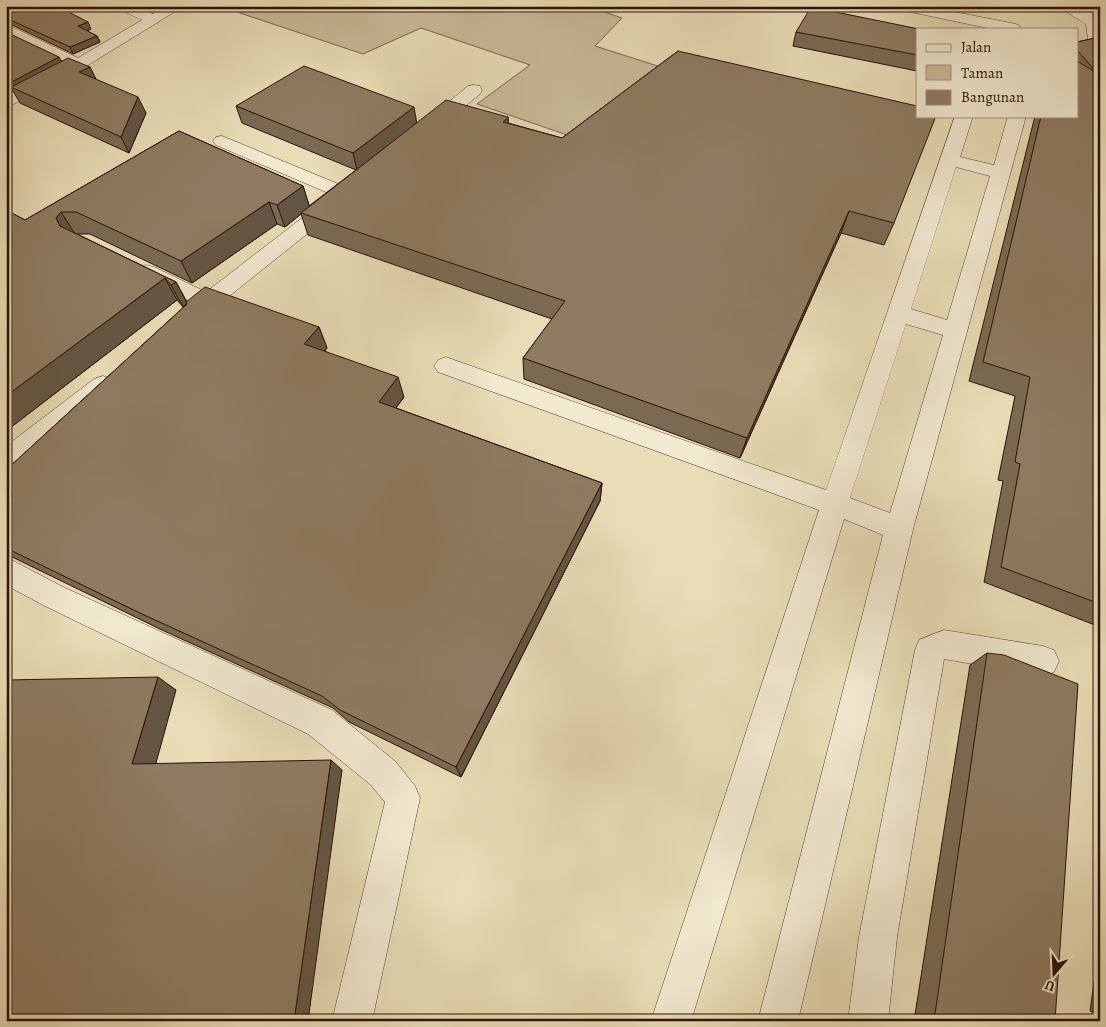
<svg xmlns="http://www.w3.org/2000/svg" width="1106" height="1027" font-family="Alegreya,serif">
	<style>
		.green { fill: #c9ba98; stroke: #7a664e }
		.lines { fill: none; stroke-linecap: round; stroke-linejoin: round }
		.minor-casing { stroke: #5a4430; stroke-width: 1 }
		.minor { fill: #f1e9d0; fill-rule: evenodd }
		.wall { fill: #7a6a53; stroke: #2b1103 }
		.shaded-wall { fill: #635644; stroke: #2b1103 }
		.building { fill: #8e7b61; stroke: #2b1103 }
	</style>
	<rect width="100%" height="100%" fill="#e9ddb7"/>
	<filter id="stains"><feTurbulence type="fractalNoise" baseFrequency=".004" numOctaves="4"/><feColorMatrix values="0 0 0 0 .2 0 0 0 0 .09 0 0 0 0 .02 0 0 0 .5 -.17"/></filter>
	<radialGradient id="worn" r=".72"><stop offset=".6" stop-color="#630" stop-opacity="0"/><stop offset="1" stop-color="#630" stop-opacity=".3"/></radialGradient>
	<path class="green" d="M 241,6 L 587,6 L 622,18 L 595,46 L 664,68 L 567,135 L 477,104 L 530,65 L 421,28 L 363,54 L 237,12 Z"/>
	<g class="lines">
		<g class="minor-casing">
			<path id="minor" d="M 112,6 L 133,6 L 153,14 L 166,6 L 184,6 L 85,67 L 6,108 L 6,96 L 67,64 L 6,35 L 6,24 L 78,58 L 142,20 Z
				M 894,6 L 924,6 L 1016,24 L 1023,29 L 992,29 L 901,10 Z
				M 1057,6 C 1070,6 1094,6 1100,22 C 1102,29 1100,40 1100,46 L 1089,46 L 1086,24 Z
				M 474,85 L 480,86 L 482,90 L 480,94 L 435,131 L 423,131 L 420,127 L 423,123 L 468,86 Z
				M 955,116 L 973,116 L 960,157 L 994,165 L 1008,116 L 1026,116 L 913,529 L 798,1021 L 758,1021 L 883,535 L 844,519 L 691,1021 L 651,1021 L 819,510 L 438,372 L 434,366 L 438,360 L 446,357 L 454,360 L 826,490 ZM 956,167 L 990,176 L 947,320 L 911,309 ZM 906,324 L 943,335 L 890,513 L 850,498 Z
				M 222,136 L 353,190 L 356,194 L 353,198 L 343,199 L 345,202 L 342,206 L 198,321 L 190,324 L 182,321 L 179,316 L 192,303 L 138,277 L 135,272 L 138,267 L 146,265 L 154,267 L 206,292 L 328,198 L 335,196 L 216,145 L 213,141 L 216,137 Z
				M 103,376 L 112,379 L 115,385 L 112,391 L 15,468 L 6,471 L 6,446 L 94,379 Z
				M 6,557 L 63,587 L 332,710 L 395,761 L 415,786 L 420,798 L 372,1021 L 332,1021 L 385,802 L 371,785 L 308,734 L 43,605 L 6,585 Z
				M 944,630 L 1043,646 L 1054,650 L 1059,661 L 1054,672 L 1043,676 L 944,659 L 897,937 L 888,1021 L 848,1021 L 859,937 L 915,650 L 919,640 Z"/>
		</g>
		<use href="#minor" class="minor"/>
	</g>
	<path class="wall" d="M 6,6 L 91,29 L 87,31 L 97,36 L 100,42 L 73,54 L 6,22 Z
		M 917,29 L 917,71 L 793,46 L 796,32 Z
		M 6,32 L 61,61 L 90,67 L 96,80 L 146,113 L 129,153 L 20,103 L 13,91 L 6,94 Z
		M 1100,37 L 1100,627 L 984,582 L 1003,481 L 998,480 L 1015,396 L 969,381 L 1035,116 L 1077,116 L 1077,42 Z
		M 678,51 L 894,223 L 884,245 L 841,233 L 740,458 L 524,379 L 523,358 L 552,319 L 308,235 L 301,214 L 285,227 L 277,224 L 192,283 L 90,234 L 77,234 L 176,282 L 187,302 L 319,327 L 327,348 L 325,351 L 404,397 L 396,408 L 602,483 L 600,501 L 461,777 L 349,722 L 333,708 L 162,630 L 6,554 L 6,502 L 7,501 L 6,499 L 6,470 L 187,304 L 183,307 L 177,300 L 6,431 L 6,210 L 25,220 L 179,131 L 303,186 L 309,206 L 356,170 L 242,123 L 236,106 L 417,123 L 508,117 L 508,123 L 562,138 Z
		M 987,653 L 1055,1021 L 914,1021 L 970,665 Z
		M 1100,941 L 1100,1016 L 1090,1011 Z"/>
	<path class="shaded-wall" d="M 88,22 L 91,29 L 81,33 L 78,26 Z
		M 97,36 L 100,42 L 73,54 L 70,47 Z
		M 59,57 L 63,64 L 11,87 L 13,91 L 6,94 L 6,85 Z
		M 90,67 L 98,83 L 79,72 Z
		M 138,97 L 146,113 L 129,153 L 121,137 Z
		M 414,107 L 417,124 L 357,170 L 353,153 Z
		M 508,117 L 509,139 L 503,122 Z
		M 303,186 L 310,208 L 301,213 L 301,214 L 285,227 L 277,205 Z
		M 269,202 L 277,224 L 192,283 L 181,261 Z
		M 849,211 L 841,233 L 740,458 L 747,438 Z
		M 61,212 L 75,234 L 60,226 L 56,218 Z
		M 165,278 L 177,300 L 6,431 L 6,396 Z
		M 176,282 L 187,303 L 183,307 L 171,285 Z
		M 319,327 L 327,348 L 312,365 L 304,344 Z
		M 398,377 L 404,397 L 385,422 L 379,402 Z
		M 602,483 L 600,501 L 461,777 L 456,767 Z
		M 158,677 L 176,690 L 153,774 L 132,764 Z
		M 331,760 L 342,770 L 308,1021 L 294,1021 Z"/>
	<path class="building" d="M 6,6 L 57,6 L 88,22 L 78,26 L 97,36 L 70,47 L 6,18 Z
		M 811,7 L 919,29 L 917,29 L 917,55 L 796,32 Z
		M 6,32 L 59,57 L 6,85 Z
		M 1100,37 L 1100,604 L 1001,567 L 1020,464 L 1015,462 L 1030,377 L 983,362 L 1041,116 L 1077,116 L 1077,61 L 1097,73 L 1077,50 L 1077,42 Z
		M 678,51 L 917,106 L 917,116 L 936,116 L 894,223 L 849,211 L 747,438 L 523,358 L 565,301 L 301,213 L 446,100 L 508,117 L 503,122 L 562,138 Z
		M 68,58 L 90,67 L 79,72 L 138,97 L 121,137 L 11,87 Z
		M 304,66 L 414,107 L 353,153 L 236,106 Z
		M 179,131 L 303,186 L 277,205 L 269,202 L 181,261 L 76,212 L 61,212 L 56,218 L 60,226 L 176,282 L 171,285 L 165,278 L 6,396 L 6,210 L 25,220 Z
		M 205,287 L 319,327 L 304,344 L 398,377 L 379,402 L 602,483 L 456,767 L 340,710 L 322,696 L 144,615 L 6,548 L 6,502 L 13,496 L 6,493 L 6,470 L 187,304 L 186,302 Z
		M 987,653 L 1004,655 L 1078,684 L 1055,1021 L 934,1021 Z
		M 158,677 L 132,764 L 331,760 L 294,1021 L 6,1021 L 6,680 Z"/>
	<rect width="1106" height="1027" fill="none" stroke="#e9ddb7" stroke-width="25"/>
	<rect x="8" y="8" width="1091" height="1012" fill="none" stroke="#2b1103" stroke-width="2.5"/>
	<rect x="12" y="12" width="1081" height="1002" fill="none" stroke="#2b1103"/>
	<rect x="916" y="28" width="162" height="90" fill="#f1e9d0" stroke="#a2937e"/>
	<rect x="926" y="44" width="25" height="8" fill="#f1e9d0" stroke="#a2937e"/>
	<text x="961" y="52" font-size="15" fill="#2b1103">Jalan</text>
	<rect x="926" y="65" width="25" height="15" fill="#c9ba98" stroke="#a2937e"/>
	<text x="961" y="78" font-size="15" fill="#2b1103">Taman</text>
	<rect x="926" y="90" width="25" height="15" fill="#8e7b61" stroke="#a2937e"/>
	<text x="961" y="102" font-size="15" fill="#2b1103">Bangunan</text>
	<g transform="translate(1054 974) rotate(199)" stroke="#f1e9d0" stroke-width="4" paint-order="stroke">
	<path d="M0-4L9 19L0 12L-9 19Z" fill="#2b1103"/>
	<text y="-8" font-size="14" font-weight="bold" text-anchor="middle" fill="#2b1103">U</text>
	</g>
	<rect width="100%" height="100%" filter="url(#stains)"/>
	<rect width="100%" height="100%" fill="url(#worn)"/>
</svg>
